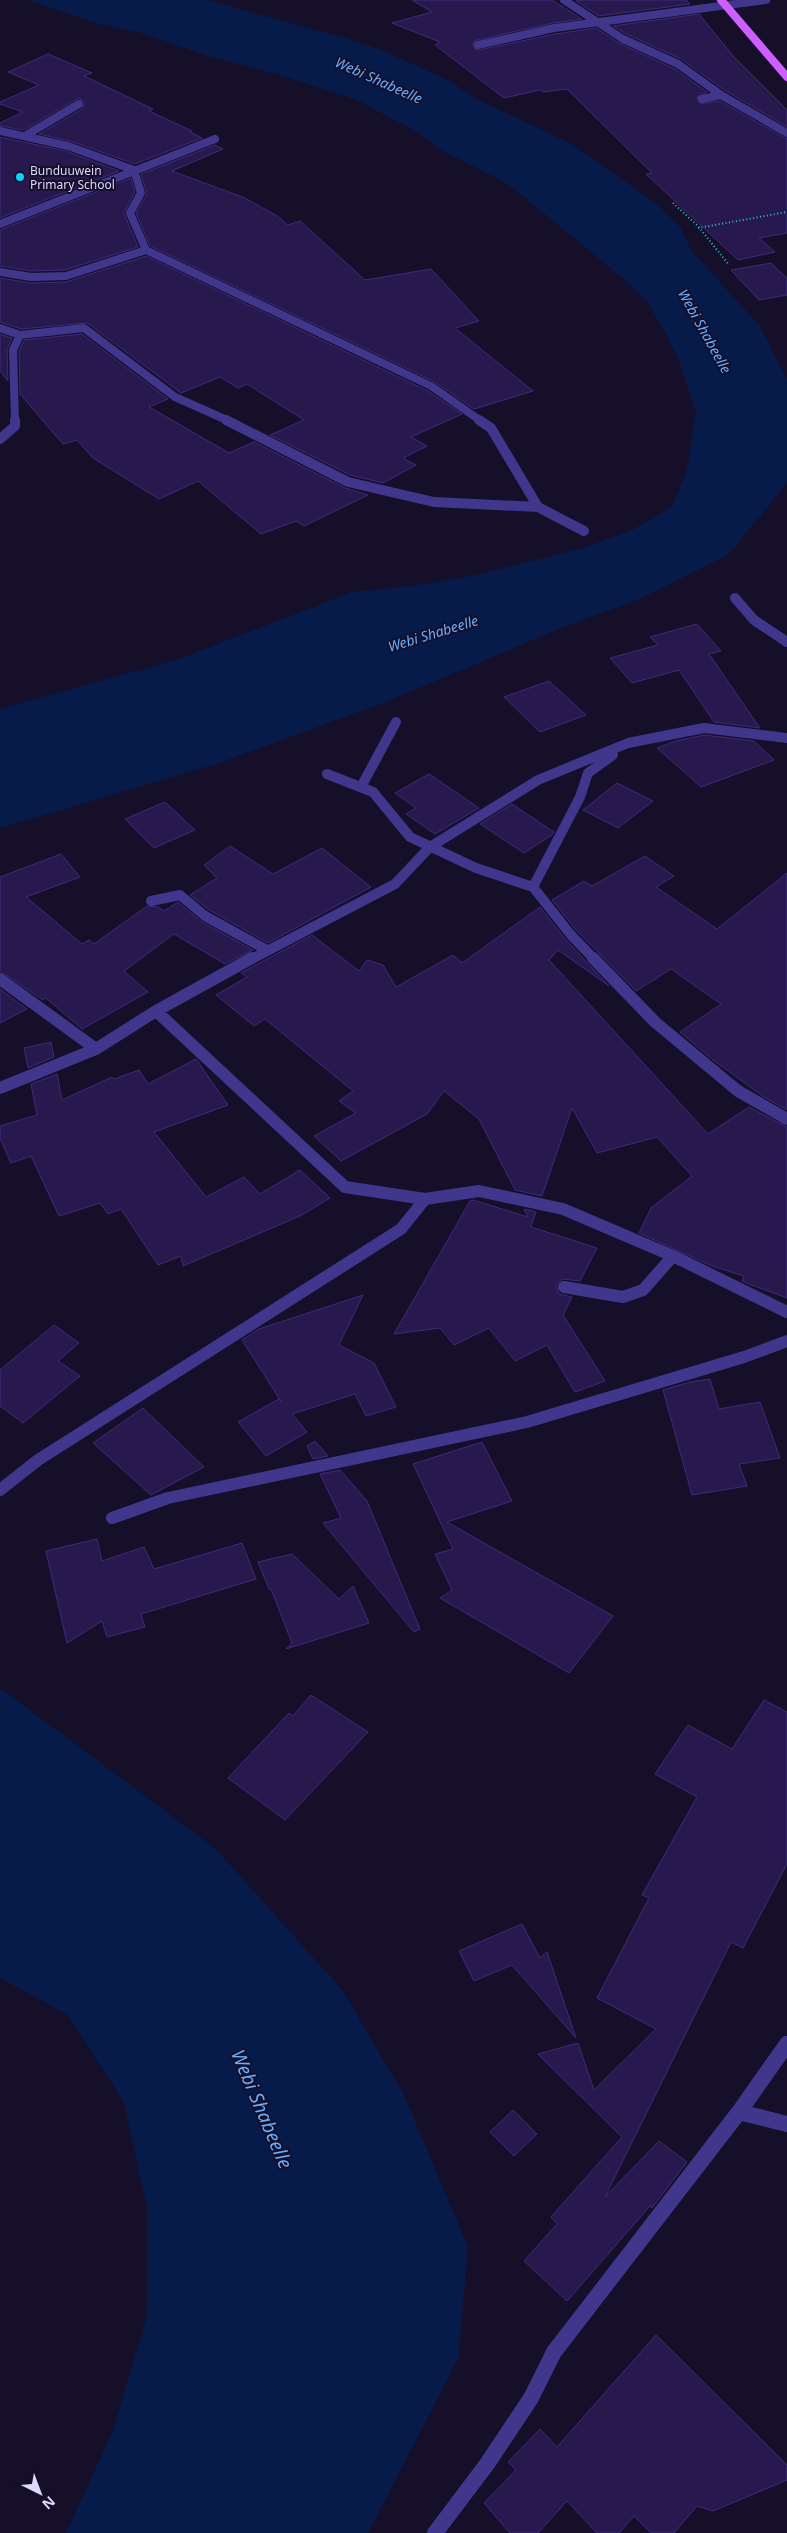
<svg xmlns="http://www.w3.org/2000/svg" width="787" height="2533" font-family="'Noto Sans',sans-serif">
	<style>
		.water { fill: #071b4b }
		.building { fill: #27194d; stroke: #3f2a7a }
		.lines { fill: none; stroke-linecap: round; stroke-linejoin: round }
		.path { stroke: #27c3c4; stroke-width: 2; stroke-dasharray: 1 2.5; stroke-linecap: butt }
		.minor-far3 { stroke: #40378d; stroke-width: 8 }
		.minor-far2 { stroke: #40378d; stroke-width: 10 }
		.minor-far1 { stroke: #40378d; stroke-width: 12 }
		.minor { stroke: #40378d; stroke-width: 16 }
		.major { stroke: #ce5fff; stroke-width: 8 }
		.poi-dot { fill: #04d5ff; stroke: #150f2a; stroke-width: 2 }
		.labels { text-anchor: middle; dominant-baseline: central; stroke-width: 4; stroke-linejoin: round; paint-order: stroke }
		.far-poi-label { font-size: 12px; fill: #dfd8ff; stroke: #150f2a; text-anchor: start }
		.far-water-label { font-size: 14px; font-style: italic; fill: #66aeff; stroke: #150f2a }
		.near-water-label { font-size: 19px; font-style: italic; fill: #66aeff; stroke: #150f2a }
	</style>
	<rect width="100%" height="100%" fill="#150f2a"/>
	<path class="water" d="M 28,0 L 207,0 L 345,38 L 382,50 L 448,80 L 475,98 L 573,145 L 657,204 L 680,227 L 691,250 L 759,325 L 787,379 L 787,483 L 729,554 L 640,599 L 564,627 L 386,702 L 216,764 L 0,828 L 0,709 L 179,659 L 352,592 L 412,586 L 472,576 L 583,548 L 632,530 L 672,507 L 687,470 L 696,411 L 677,355 L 648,302 L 624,279 L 508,184 L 441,150 L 417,132 L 357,100 L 283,76 L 208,56 L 138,32 L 99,24 Z
		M 0,1688 L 216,1849 L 343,1991 L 404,2095 L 468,2247 L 458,2359 L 368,2533 L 66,2533 L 113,2431 L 147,2316 L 147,2207 L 124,2102 L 68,2015 L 0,1978 Z"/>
	<path class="building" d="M 412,0 L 552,0 L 582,19 L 553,23 L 477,40 L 473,43 L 474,48 L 479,50 L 555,34 L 596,28 L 621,44 L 675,69 L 707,92 L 697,97 L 700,104 L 720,101 L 787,139 L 787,233 L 759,238 L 775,252 L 738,260 L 646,174 L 652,173 L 567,89 L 542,92 L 540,90 L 504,98 L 435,45 L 440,42 L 392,23 L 432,12 Z
		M 585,0 L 686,0 L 690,4 L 599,16 L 576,1 Z
		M 699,14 L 734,57 L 787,110 L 787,127 L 724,90 L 681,59 L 626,34 L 613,26 Z
		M 48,54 L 92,73 L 84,76 L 153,109 L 149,111 L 192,131 L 190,132 L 202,138 L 135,164 L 70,141 L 39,134 L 82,109 L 85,103 L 79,98 L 24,130 L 0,126 L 0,123 L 23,112 L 0,104 L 0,102 L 39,85 L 8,72 Z
		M 0,137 L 66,151 L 119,171 L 0,218 Z
		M 215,145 L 223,149 L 172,171 L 245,198 L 277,216 L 288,225 L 300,221 L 365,280 L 431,269 L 479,321 L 455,328 L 533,391 L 474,409 L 433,381 L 150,246 L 136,213 L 147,194 L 141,174 Z
		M 131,178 L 135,192 L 124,213 L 138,247 L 65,270 L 31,271 L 0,266 L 0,230 Z
		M 146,256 L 428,391 L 462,414 L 411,437 L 427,446 L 403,458 L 416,465 L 383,483 L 350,475 L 270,435 L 304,420 L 247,384 L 238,388 L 220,377 L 181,393 L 87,323 L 21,329 L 0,322 L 0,278 L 31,283 L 66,282 Z
		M 771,263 L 787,278 L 787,295 L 759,300 L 731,270 Z
		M 0,334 L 12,338 L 7,350 L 8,381 L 0,371 Z
		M 82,334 L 168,399 L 149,407 L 229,453 L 254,442 L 345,488 L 368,495 L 304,526 L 296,521 L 261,534 L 198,481 L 159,499 L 93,458 L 77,440 L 63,444 L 20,394 L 19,351 L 24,340 Z
		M 697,624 L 721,651 L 709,654 L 760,728 L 714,722 L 679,670 L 632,683 L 610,658 L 658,645 L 650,637 Z
		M 549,681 L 586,715 L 540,732 L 504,697 Z
		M 704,735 L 754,741 L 774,760 L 701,787 L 657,748 L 676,741 Z
		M 429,774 L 479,808 L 435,834 L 406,814 L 416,808 L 395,793 Z
		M 617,783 L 653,801 L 618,828 L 583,810 Z
		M 165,802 L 195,830 L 154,848 L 125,819 Z
		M 512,804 L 554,832 L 552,835 L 524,853 L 480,824 Z
		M 230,846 L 273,874 L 322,848 L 371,887 L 268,943 L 209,910 L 190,895 L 217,878 L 204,865 Z
		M 61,854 L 80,877 L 26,897 L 82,944 L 89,940 L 94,944 L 147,906 L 158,907 L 164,911 L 178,902 L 202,922 L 253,950 L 225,964 L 174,934 L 124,971 L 148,992 L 82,1029 L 46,998 L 43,1000 L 0,971 L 0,877 Z
		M 645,856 L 674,876 L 656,887 L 717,929 L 787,873 L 787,1110 L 764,1097 L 713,1060 L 680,1032 L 721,1004 L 671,969 L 636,991 L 576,930 L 552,900 L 584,881 L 592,886 Z
		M 540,907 L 566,940 L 609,986 L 558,950 L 549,960 L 708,1134 L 749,1107 L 787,1127 L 787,1298 L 749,1284 L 742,1281 L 744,1276 L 712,1266 L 639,1233 L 651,1208 L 692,1176 L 657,1137 L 597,1153 L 572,1108 L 542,1196 L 515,1190 L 479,1119 L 444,1091 L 427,1114 L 341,1161 L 314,1136 L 356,1113 L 339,1101 L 353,1091 L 265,1019 L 254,1026 L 216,995 L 247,977 L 241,973 L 312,935 L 359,971 L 367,960 L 383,965 L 396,987 L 453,955 L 462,963 Z
		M 0,989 L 27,1009 L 0,1023 Z
		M 51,1042 L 54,1057 L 28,1068 L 24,1048 Z
		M 196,1059 L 228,1105 L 154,1132 L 206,1197 L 244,1177 L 260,1194 L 300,1170 L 330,1198 L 300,1216 L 183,1266 L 181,1256 L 158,1265 L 121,1209 L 108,1214 L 100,1203 L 59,1216 L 31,1156 L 11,1163 L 0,1138 L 0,1126 L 37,1115 L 31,1084 L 57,1074 L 62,1100 L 112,1077 L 114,1079 L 139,1070 L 148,1084 Z
		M 473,1200 L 528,1217 L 524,1209 L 536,1212 L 531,1227 L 597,1248 L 580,1281 L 562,1279 L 556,1286 L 559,1294 L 572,1297 L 563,1315 L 605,1381 L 575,1392 L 547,1345 L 515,1361 L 489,1328 L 454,1345 L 440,1328 L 394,1334 L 470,1201 Z
		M 363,1295 L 339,1345 L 374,1363 L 396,1407 L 366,1416 L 355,1394 L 292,1414 L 307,1432 L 266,1456 L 238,1422 L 279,1399 L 282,1403 L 242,1340 L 259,1329 Z
		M 54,1325 L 79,1343 L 58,1361 L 80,1376 L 23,1423 L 0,1406 L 0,1370 Z
		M 710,1379 L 719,1409 L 760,1402 L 780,1458 L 739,1464 L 747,1486 L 692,1495 L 663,1390 L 690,1382 Z
		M 143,1408 L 204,1467 L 151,1495 L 93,1443 Z
		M 315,1441 L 328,1456 L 313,1459 L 307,1446 Z
		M 482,1442 L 512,1501 L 447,1522 L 613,1616 L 569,1673 L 440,1598 L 452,1590 L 435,1554 L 453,1549 L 413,1464 Z
		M 340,1470 L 367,1501 L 420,1629 L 414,1632 L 323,1523 L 341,1518 L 320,1474 Z
		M 97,1539 L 102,1561 L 144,1547 L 154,1569 L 242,1543 L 256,1579 L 141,1614 L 145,1627 L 107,1637 L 102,1621 L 67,1643 L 46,1551 Z
		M 292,1554 L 339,1599 L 353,1586 L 369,1623 L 286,1649 L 292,1643 L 271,1589 L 269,1589 L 258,1562 Z
		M 311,1695 L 368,1732 L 285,1820 L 228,1778 L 289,1713 L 293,1716 Z
		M 764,1700 L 787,1712 L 787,1864 L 743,1948 L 731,1942 L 605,2197 L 659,2141 L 687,2162 L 652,2208 L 650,2206 L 567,2301 L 524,2261 L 557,2224 L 551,2217 L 622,2137 L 538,2054 L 578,2043 L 594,2090 L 656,2029 L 597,1998 L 649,1898 L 642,1895 L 697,1797 L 655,1774 L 688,1725 L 732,1749 Z
		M 522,1924 L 540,1958 L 547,1952 L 576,2038 L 512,1965 L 474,1981 L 459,1951 Z
		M 513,2110 L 537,2134 L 514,2156 L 490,2132 Z
		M 656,2335 L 787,2465 L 787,2480 L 713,2511 L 697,2506 L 674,2533 L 651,2533 L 634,2516 L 619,2533 L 597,2533 L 567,2501 L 538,2533 L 510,2533 L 484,2503 L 516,2470 L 508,2462 L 540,2429 L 557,2447 Z"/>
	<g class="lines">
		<path class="path" d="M 673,203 L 698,226 L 729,265
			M 698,228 L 787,212"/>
		<path class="minor-far3" d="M 564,0 L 623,39 L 678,64 L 721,95 L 787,133
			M 478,45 L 554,28 L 766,0
			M 702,99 L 721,95
			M 0,131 L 68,146 L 134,170
			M 28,134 L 79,104
			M 134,170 L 141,193 L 130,213 L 146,250 L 431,386 L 481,421
			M 0,224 L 215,139
			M 0,272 L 31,277 L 66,276 L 146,250
			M 0,328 L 20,335 L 84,328 L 175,397 L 229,421
			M 15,421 L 13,350 L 20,335"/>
		<path class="minor-far2" d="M 226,420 L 348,482 L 434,502 L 538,507 L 491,428 L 479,420
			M 0,439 L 15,426 L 15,420
			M 538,507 L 584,531
			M 735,598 L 754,620 L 787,642
			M 327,774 L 373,792 L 410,837 L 476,868 L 533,887 L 571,935 L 595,960
			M 361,787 L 396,722
			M 533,887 L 580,797 L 588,773 L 613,755
			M 151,901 L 180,895 L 205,916 L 267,950
			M 250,960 L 395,884 L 430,847 L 538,780 L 628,743 L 704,728 L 787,738"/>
		<path class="minor-far1" d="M 593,958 L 655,1022 L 738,1091 L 787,1119
			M 0,979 L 96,1049
			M 156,1011 L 345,1187 L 425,1199 L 479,1191 L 563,1209 L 673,1256 L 787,1312
			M 0,1088 L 96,1049 L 156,1011 L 252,958
			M 564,1287 L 623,1297 L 643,1290 L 673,1256
			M 0,1490 L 38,1460 L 401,1229 L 425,1199
			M 112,1518 L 168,1498 L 527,1422 L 744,1357 L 787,1341"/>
		<path class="minor" d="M 739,2112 L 787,2124
			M 435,2533 L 487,2464 L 531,2398 L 554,2352 L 739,2112 L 787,2044"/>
		<path class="major" d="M 721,0 L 787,77"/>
	</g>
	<circle class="poi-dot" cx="20" cy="177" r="5"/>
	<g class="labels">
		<g class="far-poi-label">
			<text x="30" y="170">Bunduuwein<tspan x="30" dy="14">Primary School</tspan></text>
		</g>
		<g class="far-water-label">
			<text transform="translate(379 80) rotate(24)">Webi Shabeelle</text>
			<text transform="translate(705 331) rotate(61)">Webi Shabeelle</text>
			<text transform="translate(433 633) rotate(-17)">Webi Shabeelle</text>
		</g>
		<g class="near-water-label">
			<text transform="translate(262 2109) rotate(67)">Webi Shabeelle</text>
		</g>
	</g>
	<g transform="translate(40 2493) rotate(138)" stroke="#150f2a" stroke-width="4" paint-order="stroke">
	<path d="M0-4L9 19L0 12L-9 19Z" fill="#dfd8ff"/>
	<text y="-8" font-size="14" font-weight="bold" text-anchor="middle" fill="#dfd8ff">N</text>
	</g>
</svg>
